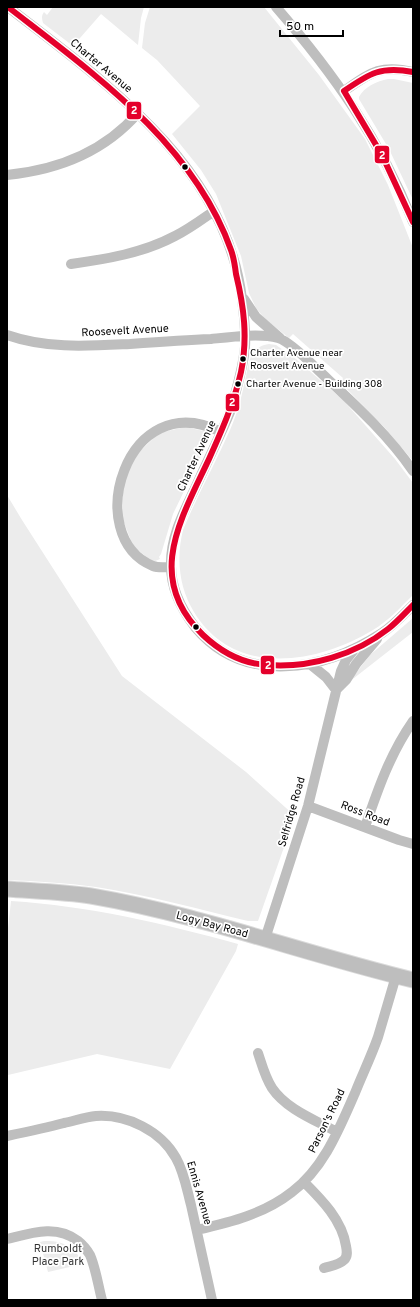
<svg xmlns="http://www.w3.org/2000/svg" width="420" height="1307" font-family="Overpass,sans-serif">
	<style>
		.green { fill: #ececec }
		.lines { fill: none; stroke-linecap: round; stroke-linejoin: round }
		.primary-casing { stroke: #dbdbdb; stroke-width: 17 }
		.minor { stroke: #bebebe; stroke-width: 10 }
		.primary { stroke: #bebebe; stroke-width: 15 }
		.bus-1-casing { stroke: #fff; stroke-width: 9 }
		.bus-1 { stroke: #e4002b; stroke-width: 6 }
		.bus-dot { fill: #000; stroke: #fff; stroke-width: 1.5 }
		.labels { text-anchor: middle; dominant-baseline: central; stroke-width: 3.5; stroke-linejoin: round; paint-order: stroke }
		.bus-label { font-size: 10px; fill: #000; stroke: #fff; text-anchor: start }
		.street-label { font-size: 11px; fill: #000; stroke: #fff }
		.park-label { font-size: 11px; fill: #333; stroke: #fff }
		.line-badge { stroke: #fff; stroke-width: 1.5 }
		.badge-label { font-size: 11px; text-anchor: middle; font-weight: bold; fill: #fff }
	</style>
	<rect width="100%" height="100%" fill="#fff"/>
	<path class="green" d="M 53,7 L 144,7 L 141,18 L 138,45 L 101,14 L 73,46 L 43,23 C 42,19 41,16 44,12 L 47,15 Z
		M 150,7 L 264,7 L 319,75 L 365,139 L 388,185 L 413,248 L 413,461 L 385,428 L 340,382 L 343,378 L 293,334 L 289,338 L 265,319 L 256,308 L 249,293 L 241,256 L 216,194 L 201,170 L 172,134 L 200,106 L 157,60 L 142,48 L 145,23 Z
		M 388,79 L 394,79 L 413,83 L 413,200 L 389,149 L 359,99 L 359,97 C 364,87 377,81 388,79 Z
		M 269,344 L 276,345 L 296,359 L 344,401 L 395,459 L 413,483 L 412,596 C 400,608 388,621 373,630 C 317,664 234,678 194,612 C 179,588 176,558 183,530 C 197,496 215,464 230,430 C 239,410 244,387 248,366 C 251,353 256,346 269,344 Z
		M 185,427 L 204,431 L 209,437 L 201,456 L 173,514 L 161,554 L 159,557 L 160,559 L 155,561 L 149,559 L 133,546 L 123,520 L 123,492 L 125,478 L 135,456 L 159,433 Z
		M 7,495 L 22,520 L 122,676 L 246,772 L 295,816 L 258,921 L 248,921 C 198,909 147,895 96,887 C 66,883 37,881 7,880 Z
		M 413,618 L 413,632 L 349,682 L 370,655 Z
		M 11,901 C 89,906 162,923 238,944 L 236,951 L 170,1069 L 97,1054 L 8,1075 L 7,937 Z
		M 44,1241 C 62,1240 76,1247 83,1264 L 48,1272 L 40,1242 Z"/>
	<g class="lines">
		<g class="primary-casing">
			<path id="primary" d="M 7,889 C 34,891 65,892 91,896 C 201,915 305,954 413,980"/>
		</g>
		<path class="minor" d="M 8,7 C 106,83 226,166 242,299 C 244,315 246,332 245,347 C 243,369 236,392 230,412 C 220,436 208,460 197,484 C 185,510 170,536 171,566 C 171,588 182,610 195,627 C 244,686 324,671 382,633 C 393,626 403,615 413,605
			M 276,7 C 334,74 380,139 413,222
			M 344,91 C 370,73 380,64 413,72
			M 7,175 C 57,170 104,152 138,113
			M 71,264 C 107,259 143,253 175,236 C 189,229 201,220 214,211
			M 244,299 L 256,317 L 280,338
			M 7,335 C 47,349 88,346 130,344 C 157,342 184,340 211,339 C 230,337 260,333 278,338 C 289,341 309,361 318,370 C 351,401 387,433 413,471
			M 171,567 C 165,567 158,568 153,566 C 81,537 126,384 221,432
			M 310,664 L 326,677 L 336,690
			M 336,690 L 346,680 L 356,664 L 377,639
			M 308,806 L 399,840 L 413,844
			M 365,827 C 378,789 390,754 413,721
			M 265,939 L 308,806 L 341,671 L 346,660 L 354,650
			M 258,1053 C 262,1065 265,1077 272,1088 C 286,1109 315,1120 337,1132
			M 7,1136 C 26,1132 45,1128 64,1123 C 74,1121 85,1117 96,1116 C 127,1114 161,1131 176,1158 C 184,1172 187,1190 191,1205 C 198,1236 205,1268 212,1300
			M 304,1182 C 322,1200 342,1220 346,1246 C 347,1251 348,1256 344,1260 C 339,1265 330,1266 324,1268
			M 197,1230 C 231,1222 264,1214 292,1192 C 324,1168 339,1129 355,1093 C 362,1075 371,1057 378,1037 C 384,1017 390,997 396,976
			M 7,1239 C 31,1233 57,1224 78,1241 C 83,1245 87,1250 90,1255 C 96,1269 98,1285 102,1300"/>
		<use href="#primary" class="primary"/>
		<g class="bus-1-casing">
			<path id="bus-1" d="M 8,7 C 94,74 193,143 231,250 C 234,258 235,266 236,274 C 244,307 248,338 241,372 C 234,403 222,430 209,459 C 181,519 144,578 203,635 C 221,652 243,664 268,665 C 310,668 355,655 388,629 C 397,622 405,613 413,605
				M 344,91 L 382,155 L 413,222
				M 344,91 C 370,73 381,66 413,72"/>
		</g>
		<use href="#bus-1" class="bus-1"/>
	</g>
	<g class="bus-dot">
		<circle cx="185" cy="167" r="3.5"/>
		<circle cx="243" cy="359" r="3.5"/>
		<circle cx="238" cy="384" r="3.5"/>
		<circle cx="196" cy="627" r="3.5"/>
	</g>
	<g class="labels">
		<g class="bus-label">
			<text x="250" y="353">Charter Avenue near<tspan x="250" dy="13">Roosvelt Avenue</tspan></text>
			<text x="246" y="384">Charter Avenue - Building 308</text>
		</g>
		<g class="street-label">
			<text transform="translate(101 66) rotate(40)">Charter Avenue</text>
			<text transform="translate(125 331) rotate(-3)">Roosevelt Avenue</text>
			<text transform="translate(197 456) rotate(-65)">Charter Avenue</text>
			<text transform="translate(292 812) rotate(-74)">Selfridge Road</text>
			<text transform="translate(365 814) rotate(21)">Ross Road</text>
			<text transform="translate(212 925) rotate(15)">Logy Bay Road</text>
			<text transform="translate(327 1121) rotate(-64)">Parson's Road</text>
			<text transform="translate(199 1193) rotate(74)">Ennis Avenue</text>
		</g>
		<g class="park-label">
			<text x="58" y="1249">Rumboldt<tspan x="58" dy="13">Place Park</tspan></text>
		</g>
	</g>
	<g class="line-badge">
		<rect x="126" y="101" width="16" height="19" rx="4" fill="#e4002b"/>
		<rect x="374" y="145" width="16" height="19" rx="4" fill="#e4002b"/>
		<rect x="225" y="393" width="15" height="19" rx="4" fill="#e4002b"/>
		<rect x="260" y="655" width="15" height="20" rx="4" fill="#e4002b"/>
	</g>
	<g class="badge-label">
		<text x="134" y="114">2</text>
		<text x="382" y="159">2</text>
		<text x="232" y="406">2</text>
		<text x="268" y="669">2</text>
	</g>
	<rect width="420" height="1307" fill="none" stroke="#000000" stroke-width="16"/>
	<path d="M280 30v6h63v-6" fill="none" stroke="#000000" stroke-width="2"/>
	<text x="286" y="30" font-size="12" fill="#000000" stroke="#ffffff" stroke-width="3" paint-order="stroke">50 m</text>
</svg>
